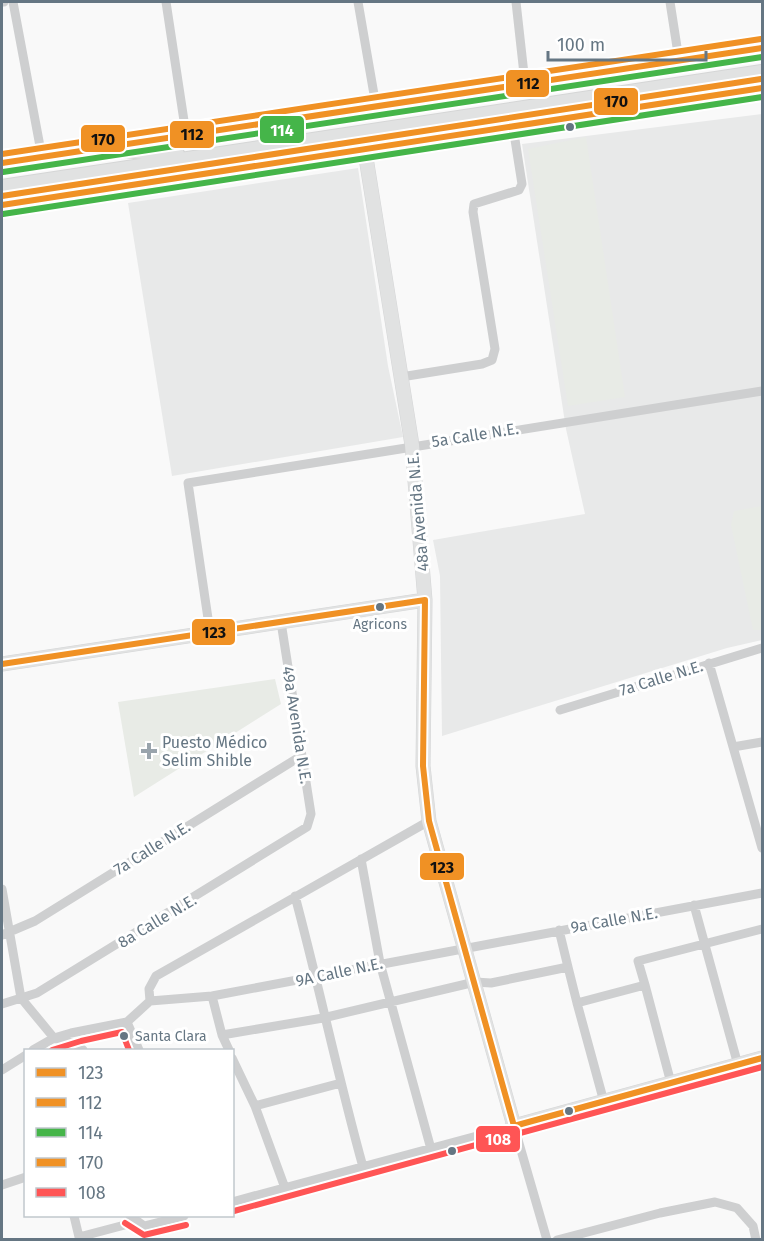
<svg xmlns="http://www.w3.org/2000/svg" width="764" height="1241" font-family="'Fira Sans',sans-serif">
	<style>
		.built { fill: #e8e9e9 }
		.green { fill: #e8ebe6 }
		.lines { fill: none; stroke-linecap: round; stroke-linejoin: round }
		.secondary-casing { stroke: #d5d6d7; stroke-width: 15 }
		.highway-casing { stroke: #d5d6d6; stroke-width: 18 }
		.street { stroke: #cecfd0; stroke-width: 9 }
		.secondary { stroke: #e1e2e2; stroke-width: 14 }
		.highway { stroke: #e1e2e2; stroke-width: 16 }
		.bus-1-casing { stroke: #fff; stroke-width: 10 }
		.bus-2-casing { stroke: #fff; stroke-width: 10 }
		.bus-3-casing { stroke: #fff; stroke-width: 10 }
		.bus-4-casing { stroke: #fff; stroke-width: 10 }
		.bus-5-casing { stroke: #fff; stroke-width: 10 }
		.bus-1 { stroke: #f09124; stroke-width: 6 }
		.bus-2 { stroke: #f09124; stroke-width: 6 }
		.bus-3 { stroke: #45b549; stroke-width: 6 }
		.bus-4 { stroke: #f09124; stroke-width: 6 }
		.bus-5 { stroke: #f55; stroke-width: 6 }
		.bus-dot { fill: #657683; stroke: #fff; stroke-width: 2 }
		.poi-dot { fill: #99a4ac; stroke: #fff; stroke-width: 2 }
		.labels { text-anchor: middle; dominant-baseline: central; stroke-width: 6; stroke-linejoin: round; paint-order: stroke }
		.bus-label { font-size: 14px; fill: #657683; stroke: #fff }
		.street-label { font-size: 16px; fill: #657683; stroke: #fff }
		.poi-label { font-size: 16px; fill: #657683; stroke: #fff; text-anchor: start }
		.line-badge { stroke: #fff; stroke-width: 2 }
		.badge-label { font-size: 16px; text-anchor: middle; font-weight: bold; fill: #fff }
		.pale-badge-label { font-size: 16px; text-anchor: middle; font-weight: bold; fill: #111 }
	</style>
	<rect width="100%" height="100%" fill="#f9f9f9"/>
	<path class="built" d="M 762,114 L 762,640 L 727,648 L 442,736 L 440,576 L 433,540 L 585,514 L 566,429 L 522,144 Z
		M 358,168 L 388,366 L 403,437 L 172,476 L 128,203 Z"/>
	<path class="green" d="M 586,137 L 625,397 L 568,406 L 528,149 Z
		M 762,506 L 762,630 L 753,630 L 731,525 L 734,511 Z
		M 275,679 L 281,704 L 134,797 L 118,702 Z"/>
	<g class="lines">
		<g class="secondary-casing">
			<path id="secondary" d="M 363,139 L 412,445 L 425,600 L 423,766 L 429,821 L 514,1126 L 762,1058
				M 2,163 L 762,48
				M 2,664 L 425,600"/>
		</g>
		<g class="highway-casing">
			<path id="highway" d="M 104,147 L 176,154
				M 2,188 L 762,73
				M 2,205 L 762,88"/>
		</g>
		<path class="street" d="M 2,2 L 4,2
			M 13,2 L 42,157
			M 166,2 L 186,134
			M 358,2 L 376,106
			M 516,2 L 525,83
			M 670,2 L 679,60
			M 401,377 L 482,364 L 492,360 L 495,349 L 473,212 L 474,204 L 519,190 L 522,184 L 513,127
			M 210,632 L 188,483 L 762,391
			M 709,663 L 762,848
			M 560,710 L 762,648
			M 733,747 L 762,742
			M 361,859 L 380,963 L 431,1149
			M 2,889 L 21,998 L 54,1038
			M 295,896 C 319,986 338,1077 363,1167
			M 694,905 L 738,1065
			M 559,930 L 568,967
			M 2,935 L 35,921 L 301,756
			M 645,985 L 671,1083
			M 212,996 L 222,1035 L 229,1050
			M 150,1001 L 149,989 L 156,976 L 429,821
			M 577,1003 L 604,1102
			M 2,1004 L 37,993 L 307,827 L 311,814 L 281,622
			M 127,1022 L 139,1050
			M 222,1035 L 323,1018 L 475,982 L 491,983 L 568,967 L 577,1003 L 645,985 L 638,961 L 762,929
			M 56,1039 L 76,1044 L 83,1050
			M 33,1050 L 54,1038 L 71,1033 L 127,1022 L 150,1001 L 212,996 L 762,893
			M 232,1058 L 255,1106 L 285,1188
			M 2,1070 L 26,1055
			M 255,1106 L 341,1083
			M 2,1185 L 26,1177
			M 232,1202 L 514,1126 L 547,1240
			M 74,1216 L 79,1237 L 136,1222
			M 130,1216 L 144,1226 L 184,1216
			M 557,1240 L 660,1213 L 715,1202 L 737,1208 L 753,1226 L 756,1240"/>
		<use href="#secondary" class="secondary"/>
		<use href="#highway" class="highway"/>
		<g class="bus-1-casing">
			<path id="bus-1" d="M 425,600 L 423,766 L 429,821 L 514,1126
				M 2,664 L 425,600
				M 514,1126 L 762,1058"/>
		</g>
		<g class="bus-2-casing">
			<path id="bus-2" d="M 2,163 L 762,48
				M 2,205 L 762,88"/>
		</g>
		<g class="bus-3-casing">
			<path id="bus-3" d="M 3,172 L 762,57
				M 3,214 L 762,97"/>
		</g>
		<g class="bus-4-casing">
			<path id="bus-4" d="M 2,154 L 761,39
				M 2,196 L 761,79"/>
		</g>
		<g class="bus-5-casing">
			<path id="bus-5" d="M 52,1050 L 81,1041 L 122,1032 L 129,1050
				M 234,1211 L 762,1067
				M 125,1223 L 144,1235 L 186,1225"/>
		</g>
		<use href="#bus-1" class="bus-1"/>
		<use href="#bus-2" class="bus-2"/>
		<use href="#bus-3" class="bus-3"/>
		<use href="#bus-4" class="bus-4"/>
		<use href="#bus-5" class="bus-5"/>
	</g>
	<g class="bus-dot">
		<circle cx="570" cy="127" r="5"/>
		<circle cx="380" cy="607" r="5"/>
		<circle cx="124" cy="1036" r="5"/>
		<circle cx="569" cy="1111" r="5"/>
		<circle cx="452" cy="1151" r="5"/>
	</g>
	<path class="poi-dot" d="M146 742h6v6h6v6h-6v6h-6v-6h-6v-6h6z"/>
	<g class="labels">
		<g class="bus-label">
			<text x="380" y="624">Agricons</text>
			<text x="135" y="1036" text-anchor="start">Santa Clara</text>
		</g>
		<g class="street-label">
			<text transform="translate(475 435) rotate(-9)">5a Calle N.E.</text>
			<text transform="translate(418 512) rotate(-95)">48a Avenida N.E.</text>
			<text transform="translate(661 678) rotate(-17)">7a Calle N.E.</text>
			<text transform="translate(297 725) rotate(81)">49a Avenida N.E.</text>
			<text transform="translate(152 848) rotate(-32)">7a Calle N.E.</text>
			<text transform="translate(614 920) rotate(-10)">9a Calle N.E.</text>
			<text transform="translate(157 921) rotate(-31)">8a Calle N.E.</text>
			<text transform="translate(339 972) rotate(-12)">9A Calle N.E.</text>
		</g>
		<g class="poi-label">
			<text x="162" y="742">Puesto Médico<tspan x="162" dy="18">Selim Shible</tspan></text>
		</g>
	</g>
	<g class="line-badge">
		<rect x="505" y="69" width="45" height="29" rx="6" fill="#f09124"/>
		<rect x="593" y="87" width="46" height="29" rx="6" fill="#f09124"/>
		<rect x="259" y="115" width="46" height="29" rx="6" fill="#45b549"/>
		<rect x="169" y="120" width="46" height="29" rx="6" fill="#f09124"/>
		<rect x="80" y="124" width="46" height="29" rx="6" fill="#f09124"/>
		<rect x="191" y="618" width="45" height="28" rx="6" fill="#f09124"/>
		<rect x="419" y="852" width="46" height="29" rx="6" fill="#f09124"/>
		<rect x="475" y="1125" width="46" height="28" rx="6" fill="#f55"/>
	</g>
	<g class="badge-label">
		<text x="282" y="136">114</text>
		<text x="498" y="1145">108</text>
	</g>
	<g class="pale-badge-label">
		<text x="528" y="89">112</text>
		<text x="616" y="107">170</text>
		<text x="192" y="140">112</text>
		<text x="103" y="145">170</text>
		<text x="214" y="638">123</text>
		<text x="442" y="873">123</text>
	</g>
	<rect width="764" height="1241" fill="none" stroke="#657683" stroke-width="6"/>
	<rect x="24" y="1049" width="210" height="168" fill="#ffffff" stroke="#c1c8cd" stroke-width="1.5"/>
	<rect x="36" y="1068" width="30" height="9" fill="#f09124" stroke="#c1c8cd" stroke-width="1.5"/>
	<text x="78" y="1079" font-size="18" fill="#657683">123</text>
	<rect x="36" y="1098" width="30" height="9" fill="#f09124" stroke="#c1c8cd" stroke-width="1.5"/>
	<text x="78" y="1109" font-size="18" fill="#657683">112</text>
	<rect x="36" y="1128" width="30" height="9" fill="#45b549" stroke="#c1c8cd" stroke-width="1.5"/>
	<text x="78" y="1139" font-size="18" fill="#657683">114</text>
	<rect x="36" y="1158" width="30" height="9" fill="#f09124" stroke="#c1c8cd" stroke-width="1.5"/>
	<text x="78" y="1169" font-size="18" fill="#657683">170</text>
	<rect x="36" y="1188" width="30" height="9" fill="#ff5555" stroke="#c1c8cd" stroke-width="1.5"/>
	<text x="78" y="1199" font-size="18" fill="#657683">108</text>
	<path d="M548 51v9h158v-9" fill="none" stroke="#657683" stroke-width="3"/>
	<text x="557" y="51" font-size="18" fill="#657683" stroke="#ffffff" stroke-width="4.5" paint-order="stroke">100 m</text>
</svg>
